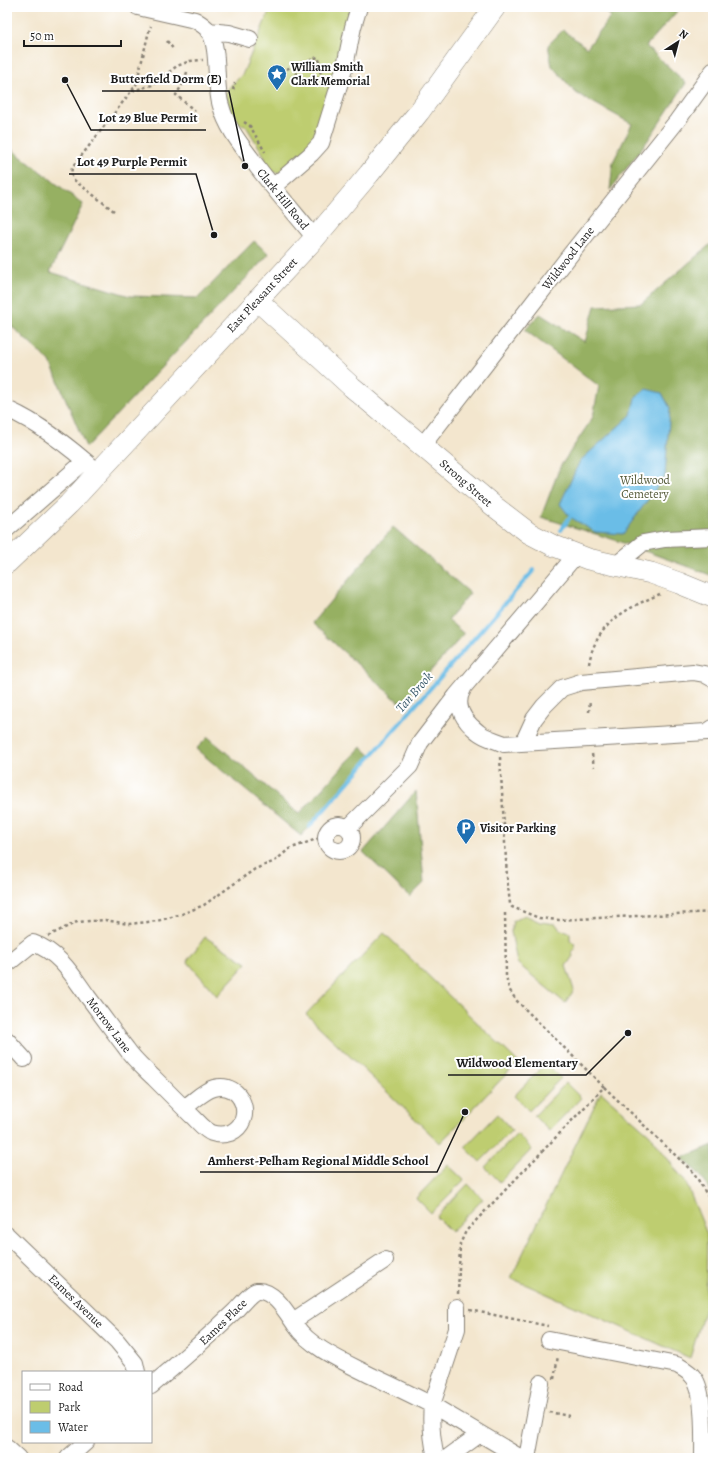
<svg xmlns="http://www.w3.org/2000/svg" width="720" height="1465" font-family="Alegreya,serif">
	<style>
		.green { fill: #becd6f; stroke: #6d7446 }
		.forest { fill: #96b062; stroke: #59663f }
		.water { fill: #6bbde7; stroke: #446c82 }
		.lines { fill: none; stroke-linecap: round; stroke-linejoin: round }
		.stream { stroke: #6bbde7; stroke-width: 4 }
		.minor-casing { stroke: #888175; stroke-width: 18 }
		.major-casing { stroke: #888175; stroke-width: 22 }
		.path { stroke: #888175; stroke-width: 2.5; stroke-dasharray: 3 3; stroke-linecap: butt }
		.minor { stroke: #fff; stroke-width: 16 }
		.major { stroke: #fff; stroke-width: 21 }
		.labels { text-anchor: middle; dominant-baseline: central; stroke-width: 4; stroke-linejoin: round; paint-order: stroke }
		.poi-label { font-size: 12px; font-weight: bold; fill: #1c1c1c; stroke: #fff; text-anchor: start }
		.street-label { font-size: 12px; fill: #1c1c1c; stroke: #fff }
		.park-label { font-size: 12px; fill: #555a39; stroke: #fff }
		.water-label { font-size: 13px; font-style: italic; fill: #3c5c6d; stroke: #fff }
		.leader { fill: none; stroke: #1c1c1c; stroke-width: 1.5 }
		.callout-dot { fill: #1c1c1c; stroke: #fff; stroke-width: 1.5 }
		.callout-label { font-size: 13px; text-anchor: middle; font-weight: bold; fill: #1c1c1c; stroke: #fff; stroke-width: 4; stroke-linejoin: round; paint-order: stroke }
	</style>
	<rect width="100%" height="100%" fill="#fff"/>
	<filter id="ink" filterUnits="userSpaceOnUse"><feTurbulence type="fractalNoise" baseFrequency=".025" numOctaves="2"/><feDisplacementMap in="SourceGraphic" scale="8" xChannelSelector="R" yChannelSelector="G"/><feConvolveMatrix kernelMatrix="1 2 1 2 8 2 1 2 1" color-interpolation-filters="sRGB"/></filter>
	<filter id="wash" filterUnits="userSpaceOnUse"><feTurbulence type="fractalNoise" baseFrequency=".012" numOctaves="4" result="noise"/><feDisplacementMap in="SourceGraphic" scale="16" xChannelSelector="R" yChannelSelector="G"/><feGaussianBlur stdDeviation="0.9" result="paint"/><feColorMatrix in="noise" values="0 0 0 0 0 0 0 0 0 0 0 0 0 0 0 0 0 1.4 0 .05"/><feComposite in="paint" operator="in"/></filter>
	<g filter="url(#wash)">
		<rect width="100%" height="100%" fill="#f3e6ce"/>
		<path class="green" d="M 271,7 L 355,7 L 316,139 L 310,146 L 278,173 L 273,172 L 267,168 L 265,165 L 265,157 L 246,126 C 232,125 229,105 226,94 C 228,85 238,81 243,73 Z
			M 525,915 L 540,922 L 556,924 L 560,930 L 567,931 L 570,934 L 570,940 L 574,943 L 575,950 L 572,953 L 573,956 L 566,966 L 574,990 L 565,1003 L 517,963 L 511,931 L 513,921 Z
			M 384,933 L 518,1062 L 440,1143 L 306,1014 Z
			M 205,937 L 247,963 L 217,996 L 187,961 Z
			M 546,1063 L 561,1078 L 529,1111 L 514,1096 Z
			M 566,1083 L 581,1098 L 549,1131 L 534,1116 Z
			M 601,1092 L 650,1135 L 686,1183 L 707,1234 L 706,1305 L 690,1358 L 511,1278 Z
			M 497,1114 L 512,1130 L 480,1162 L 465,1147 Z
			M 517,1134 L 532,1149 L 500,1182 L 485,1167 Z
			M 448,1165 L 464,1180 L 431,1213 L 416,1198 Z
			M 468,1184 L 483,1199 L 451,1232 L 436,1217 Z"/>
		<path class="forest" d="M 598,7 L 681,7 L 646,46 L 686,83 L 648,140 L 610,190 L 613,162 L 632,124 L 576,93 L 552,66 L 548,45 L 563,30 L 587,48 L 611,16 Z
			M 7,146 L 83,204 L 50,272 L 130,296 L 198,298 L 254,241 L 269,254 L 86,447 L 50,362 L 7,322 Z
			M 713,242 L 713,576 L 615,540 L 541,517 L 560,467 L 593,417 L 599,386 L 525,330 L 540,314 L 585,342 L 595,306 L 641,304 Z
			M 393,527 L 470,593 L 448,620 L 464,634 L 401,704 L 312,623 Z
			M 208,737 L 299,814 L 361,747 L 371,756 L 301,836 L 196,749 Z
			M 416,791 L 424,883 L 410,897 L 363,852 Z
			M 713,1145 L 713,1194 L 700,1175 L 682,1158 Z"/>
		<path class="water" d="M 646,389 L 662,393 L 670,408 L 665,476 L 623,534 L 595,532 L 570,517 L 560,504 L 580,461 L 631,415 L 635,398 Z"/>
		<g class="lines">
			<path class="stream" d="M 561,530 L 570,517
				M 309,827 L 534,570"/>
		</g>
	</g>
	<g filter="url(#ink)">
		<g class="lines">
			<g class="minor-casing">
				<path id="minor" d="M 138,7 L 195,20 C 200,23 205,26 209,31 C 220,48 214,85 221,106 C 226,125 238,141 250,157 C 270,185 293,211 315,238
					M 208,31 L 229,33 L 250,39
					M 273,187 L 311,154 L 321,143 L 345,66 L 353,27 L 359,7
					M 7,409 C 41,424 71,448 99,473
					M 422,446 L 570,255 L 677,121 L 713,71
					M 7,529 L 85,461
					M 616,565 L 643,543 L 665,539 L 713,537
					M 463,689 C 453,706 465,722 478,732 C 485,738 496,740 504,744 L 707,732 L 713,728
					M 523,743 L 534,719 L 544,706 L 562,688 L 581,682 L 693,672 L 704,674 L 713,679
					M326 838a13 13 0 1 1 26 0a13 13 0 1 1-26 0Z
					M 348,828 L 410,766 L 420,743 L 456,696 L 576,555
					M 7,964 L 33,943 C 59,952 73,976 88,997 C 101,1014 113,1031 126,1048 C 134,1060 145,1069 155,1079 C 167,1091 179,1103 191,1115 C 198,1121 204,1130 212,1133 C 218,1135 224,1135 230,1133 C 257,1121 242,1080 214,1088 C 203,1091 193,1102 184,1108
					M 7,1040 L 24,1059
					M 7,1235 L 117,1341 L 135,1363 L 137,1372
					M 457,1307 L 457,1329 L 432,1405 L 521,1458
					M 293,1321 L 385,1260
					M 549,1340 L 677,1365 C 684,1369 690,1372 694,1378 C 705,1392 703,1439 703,1458
					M 151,1386 C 180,1362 208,1337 235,1311 C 240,1306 251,1292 257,1291 C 274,1289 288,1315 296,1326 C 310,1348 349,1364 372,1376 C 392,1385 412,1395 432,1405 C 430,1424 432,1440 436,1458
					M 7,1448 L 18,1458
					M 68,1458 L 86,1442
					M 447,1458 L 480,1434
					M 527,1458 L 541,1383"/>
			</g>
			<g class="major-casing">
				<path id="major" d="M 257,300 L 352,387 L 495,507 L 529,533 L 552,545 L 588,559 L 651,573 L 679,583 L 713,597
					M 7,563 L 69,504 L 315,238 L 369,174 L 419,112 L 495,7"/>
			</g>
			<path class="path" d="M 167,41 L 174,50
				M 294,66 L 301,85
				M 281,71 L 318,57 L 322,68 L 318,79 L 298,86
				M 187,72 L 184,82 L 176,95 L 195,111
				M 233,90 L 235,83
				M 132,91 L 152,85 L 177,66 L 190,61 L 203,60
				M 244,122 L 250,126 L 265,152
				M 114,211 L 74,180 L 71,174 L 72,168 L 136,85 L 149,31 L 151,26
				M 589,664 C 595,624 627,608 660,594
				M 589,712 L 590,701
				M 592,754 L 594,767
				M 500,757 L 507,877 L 510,904 L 512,907 L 539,918 L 559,920 L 713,912
				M 48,936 L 77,922 L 105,920 L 129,924 L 157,921 L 182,914 L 204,905 L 255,869 L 275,861 L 289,849 L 325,836
				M 604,1087 L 694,1173 L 709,1198 L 713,1212
				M 458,1294 L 460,1244 L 466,1231 L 604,1087 L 516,1000 L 509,989 L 506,976 L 505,913
				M 470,1310 L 548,1326
				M 554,1379 L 558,1356
				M 549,1412 L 569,1416"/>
			<use href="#minor" class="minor"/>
			<use href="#major" class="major"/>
		</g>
	</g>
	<defs>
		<g id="sight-pin" transform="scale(1)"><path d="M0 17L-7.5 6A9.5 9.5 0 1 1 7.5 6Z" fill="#1f6fb2" stroke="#fff"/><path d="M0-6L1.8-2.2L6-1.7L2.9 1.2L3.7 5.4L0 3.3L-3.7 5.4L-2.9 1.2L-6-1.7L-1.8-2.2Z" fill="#fff"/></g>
		<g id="parking-pin" transform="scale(1)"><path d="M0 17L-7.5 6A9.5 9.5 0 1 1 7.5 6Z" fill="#1f6fb2" stroke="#fff"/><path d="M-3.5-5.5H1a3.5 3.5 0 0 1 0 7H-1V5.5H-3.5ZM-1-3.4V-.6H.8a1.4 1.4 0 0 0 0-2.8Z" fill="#fff"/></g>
	</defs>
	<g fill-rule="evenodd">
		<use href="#sight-pin" x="277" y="74"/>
		<use href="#parking-pin" x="466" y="828"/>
	</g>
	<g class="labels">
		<g class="poi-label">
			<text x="291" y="67">William Smith<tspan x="291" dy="14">Clark Memorial</tspan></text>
			<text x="480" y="828">Visitor Parking</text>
		</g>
		<g class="street-label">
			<text transform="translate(283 199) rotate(51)">Clark Hill Road</text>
			<text transform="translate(568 258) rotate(-52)">Wildwood Lane</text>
			<text transform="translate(262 295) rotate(-47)">East Pleasant Street</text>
			<text transform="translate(466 483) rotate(41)">Strong Street</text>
			<text transform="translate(109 1025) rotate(53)">Morrow Lane</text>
			<text transform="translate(76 1301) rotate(44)">Eames Avenue</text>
			<text transform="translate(223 1322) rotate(-44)">Eames Place</text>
		</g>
		<g class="park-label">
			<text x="645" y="480">Wildwood<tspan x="645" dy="14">Cemetery</tspan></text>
		</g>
		<g class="water-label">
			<text transform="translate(414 692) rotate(-49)">Tan Brook</text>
		</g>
	</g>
	<path class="leader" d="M245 166L229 91H102M65 80L91 130H206M214 235L196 174H69M628 1033L586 1075H448M465 1112L437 1172H200"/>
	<g class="callout-dot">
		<circle cx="245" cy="166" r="4"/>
		<circle cx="65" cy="80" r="4"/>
		<circle cx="214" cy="235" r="4"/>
		<circle cx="628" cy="1033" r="4"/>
		<circle cx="465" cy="1112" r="4"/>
	</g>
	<g class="callout-label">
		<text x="166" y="83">Butterfield Dorm (E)</text>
		<text x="148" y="122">Lot 29 Blue Permit</text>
		<text x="132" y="166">Lot 49 Purple Permit</text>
		<text x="517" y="1067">Wildwood Elementary</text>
		<text x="318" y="1165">Amherst-Pelham Regional Middle School</text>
	</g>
	<rect width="720" height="1465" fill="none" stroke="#fff" stroke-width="24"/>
	<rect x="22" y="1371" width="130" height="72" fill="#ffffff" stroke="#a4a4a4"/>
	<rect x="30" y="1384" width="20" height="6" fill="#ffffff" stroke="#a4a4a4"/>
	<text x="58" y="1391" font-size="12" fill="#1c1c1c">Road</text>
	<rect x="30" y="1401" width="20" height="12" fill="#becd6f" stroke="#a4a4a4"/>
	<text x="58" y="1411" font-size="12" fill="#1c1c1c">Park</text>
	<rect x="30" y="1421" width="20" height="12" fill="#6bbde7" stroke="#a4a4a4"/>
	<text x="58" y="1431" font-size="12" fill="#1c1c1c">Water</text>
	<g transform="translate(678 42) rotate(36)" stroke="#ffffff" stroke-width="3" paint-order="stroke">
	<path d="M0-3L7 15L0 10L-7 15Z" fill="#1c1c1c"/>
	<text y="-6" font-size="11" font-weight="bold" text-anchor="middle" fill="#1c1c1c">N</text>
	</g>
	<path d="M24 40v6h97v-6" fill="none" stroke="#1c1c1c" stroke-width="2"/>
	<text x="30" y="40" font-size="12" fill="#1c1c1c" stroke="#ffffff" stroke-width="3" paint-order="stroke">50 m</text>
</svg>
